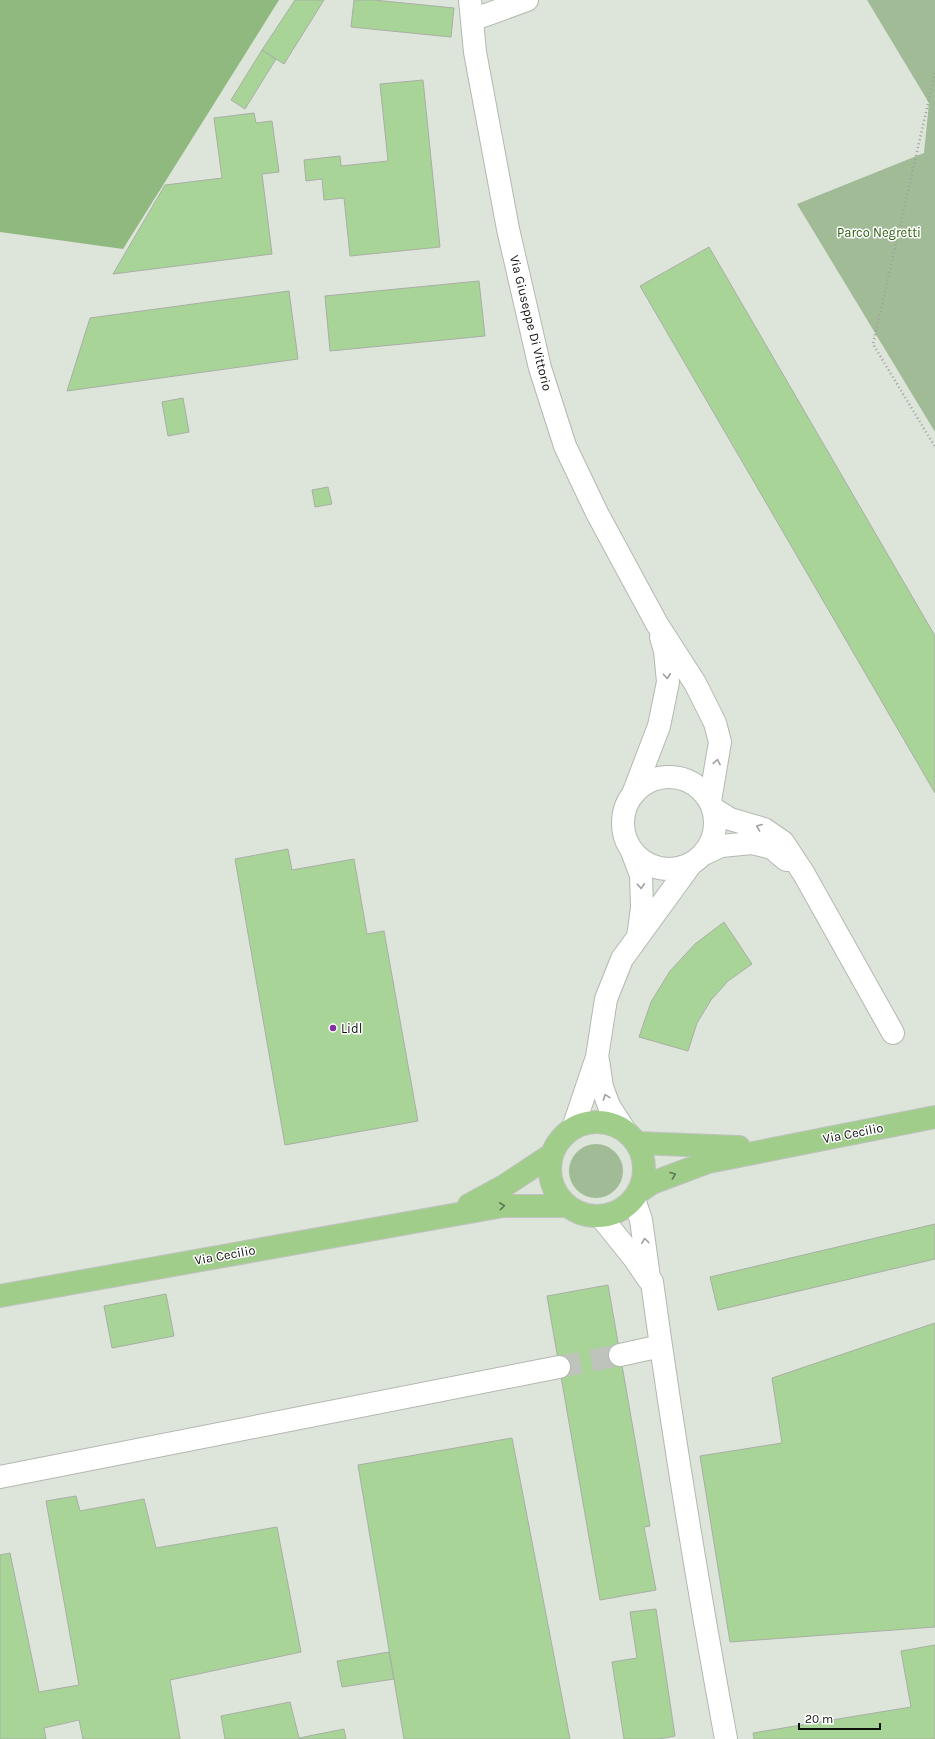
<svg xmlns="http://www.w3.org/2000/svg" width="935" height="1739" font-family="Karla,sans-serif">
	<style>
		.green { fill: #a1bb97 }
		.forest { fill: #8fb97f }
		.building { fill: #a9d498; stroke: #a8afa5 }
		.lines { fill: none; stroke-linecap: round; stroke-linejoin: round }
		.minor-tunnel { stroke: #bec4bc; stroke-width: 22; stroke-dasharray: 22 11; stroke-linecap: butt }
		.minor-casing { stroke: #b2b9b0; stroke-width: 24 }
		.major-casing { stroke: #c1c1c1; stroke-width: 24 }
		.path { stroke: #9ba199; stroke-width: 2.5; stroke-dasharray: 1 3; stroke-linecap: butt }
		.minor { stroke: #fff; stroke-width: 22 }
		.major { stroke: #a0ce8a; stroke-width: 22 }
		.oneway { stroke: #9fa09f }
		.oneway2 { stroke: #5f7953 }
		.poi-dot { fill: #85309f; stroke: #fff; stroke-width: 1.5 }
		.labels { text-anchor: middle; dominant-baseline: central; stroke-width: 3; stroke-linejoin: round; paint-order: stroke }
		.park-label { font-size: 13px; fill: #2d610f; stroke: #fff }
		.street-label { font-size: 13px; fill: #10120f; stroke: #fff }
		.poi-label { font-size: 13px; fill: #10120f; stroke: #fff; text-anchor: start }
	</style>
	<rect width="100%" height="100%" fill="#dde4da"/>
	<path class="green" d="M 867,0 L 935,0 L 935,432 L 797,204 L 924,153 L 929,103 Z
		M569 1171a27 27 0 1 1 54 0a27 27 0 1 1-54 0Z"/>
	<path class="forest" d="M 0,0 L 279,0 L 123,249 L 0,232 Z"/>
	<path class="building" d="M 295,0 L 324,0 L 284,64 L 262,50 Z
		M 354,0 L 374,0 L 454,8 L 451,37 L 351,27 Z
		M 262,50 L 276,59 L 245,109 L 231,100 Z
		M 423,80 L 440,247 L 350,256 L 344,198 L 324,200 L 322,179 L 306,181 L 304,160 L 340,156 L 341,166 L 388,161 L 380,84 Z
		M 254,113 L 256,123 L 272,121 L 279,172 L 262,174 L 272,254 L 113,274 L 165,185 L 222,178 L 214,118 Z
		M 709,247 L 935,636 L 935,793 L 640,286 Z
		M 479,281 L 485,336 L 330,351 L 325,296 Z
		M 289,291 L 298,359 L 67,391 L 90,318 Z
		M 183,398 L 189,432 L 168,436 L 162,402 Z
		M 328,487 L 332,504 L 315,507 L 312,490 Z
		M 288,849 L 292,870 L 354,859 L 367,934 L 384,931 L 418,1121 L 285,1145 L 235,859 Z
		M 724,922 L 752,964 L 728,981 L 711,1000 L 697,1023 L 688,1051 L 639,1037 L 651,1002 L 670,971 L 695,944 Z
		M 935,1224 L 935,1259 L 718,1310 L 710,1277 Z
		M 608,1285 L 650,1526 L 644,1527 L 656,1590 L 600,1600 L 547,1296 Z
		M 166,1294 L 174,1336 L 112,1348 L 104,1306 Z
		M 935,1323 L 935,1627 L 730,1642 L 700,1456 L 782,1443 L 772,1378 Z
		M 512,1438 L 570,1739 L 404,1739 L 358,1465 Z
		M 76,1496 L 80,1511 L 144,1499 L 156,1548 L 277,1527 L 301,1652 L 170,1680 L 180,1739 L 83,1739 L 79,1720 L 44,1728 L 46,1739 L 0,1739 L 0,1555 L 10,1553 L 39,1692 L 79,1685 L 46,1501 Z
		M 656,1609 L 675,1736 L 659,1739 L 624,1739 L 612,1662 L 637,1658 L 630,1612 Z
		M 935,1645 L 935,1739 L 754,1739 L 753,1733 L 911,1707 L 901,1651 Z
		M 389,1652 L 394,1679 L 342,1687 L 337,1661 Z
		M 290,1702 L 299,1738 L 344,1729 L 346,1739 L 225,1739 L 221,1716 Z"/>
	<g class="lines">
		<path class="minor-tunnel" d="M 559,1367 L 620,1355"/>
		<g class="minor-casing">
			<path id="minor" d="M 470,0 L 475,52 L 508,229 L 540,368 L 565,446 L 597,513 L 657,624 L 695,683 L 715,723 L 720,742 L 710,801
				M 472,20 L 527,0
				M623 823a46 46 0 1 1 92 0a46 46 0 1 1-92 0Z
				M 633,794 L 659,726 L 668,682 L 665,651 L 661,637
				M 714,809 L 730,819 L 764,829 L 783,842 L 804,874 L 893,1033
				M 631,849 L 641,875 L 642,908 L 638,937 L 691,864
				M 704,854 L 721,846 L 752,843 L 772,848 L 786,860
				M 598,1060 L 602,1087 L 609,1106 L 625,1131
				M 573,1128 L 597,1057 L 606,999 L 622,959 L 638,937
				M 634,1199 L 641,1220 L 649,1277
				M 601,1217 L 634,1258 L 649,1280 L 652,1282 C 673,1435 698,1587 726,1739
				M 620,1355 L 661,1346
				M 0,1477 L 559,1367"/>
		</g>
		<g class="major-casing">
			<path id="major" d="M550 1169a47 47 0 1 1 94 0a47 47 0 1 1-94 0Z
				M 636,1143 L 739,1147
				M 639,1192 L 652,1183 L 708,1162 L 935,1117
				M 469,1205 L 504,1186 L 551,1155
				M 0,1296 L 503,1206 L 567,1206"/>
		</g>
		<path class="path" d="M 935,73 L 873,344 L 935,447"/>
		<use href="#minor" class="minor"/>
		<use href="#major" class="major"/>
	</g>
	<defs><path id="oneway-chevron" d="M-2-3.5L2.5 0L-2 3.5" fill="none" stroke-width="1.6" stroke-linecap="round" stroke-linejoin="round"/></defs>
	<g class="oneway">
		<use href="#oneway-chevron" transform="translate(667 676) rotate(85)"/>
		<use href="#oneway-chevron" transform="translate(717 762) rotate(-79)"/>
		<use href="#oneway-chevron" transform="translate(759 827) rotate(-159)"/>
		<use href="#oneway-chevron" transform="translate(641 886) rotate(87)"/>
		<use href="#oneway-chevron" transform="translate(606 1097) rotate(-110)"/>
		<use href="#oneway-chevron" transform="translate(645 1241) rotate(-97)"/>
	</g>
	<g class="oneway2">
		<use href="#oneway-chevron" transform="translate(673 1175) rotate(-21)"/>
		<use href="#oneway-chevron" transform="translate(502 1206) rotate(-6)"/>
	</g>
	<circle class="poi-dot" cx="333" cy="1028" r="4"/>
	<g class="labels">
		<g class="park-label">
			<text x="879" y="232">Parco Negretti</text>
		</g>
		<g class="street-label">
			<text transform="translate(531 323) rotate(76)">Via Giuseppe Di Vittorio</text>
			<text transform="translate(853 1133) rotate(-11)">Via Cecilio</text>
			<text transform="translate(225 1255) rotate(-10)">Via Cecilio</text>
		</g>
		<g class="poi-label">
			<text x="341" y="1028">Lidl</text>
		</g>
	</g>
	<path d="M799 1723v6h81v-6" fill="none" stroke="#10120f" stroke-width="2"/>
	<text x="805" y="1723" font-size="12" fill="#10120f" stroke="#ffffff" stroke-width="3" paint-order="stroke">20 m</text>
</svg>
